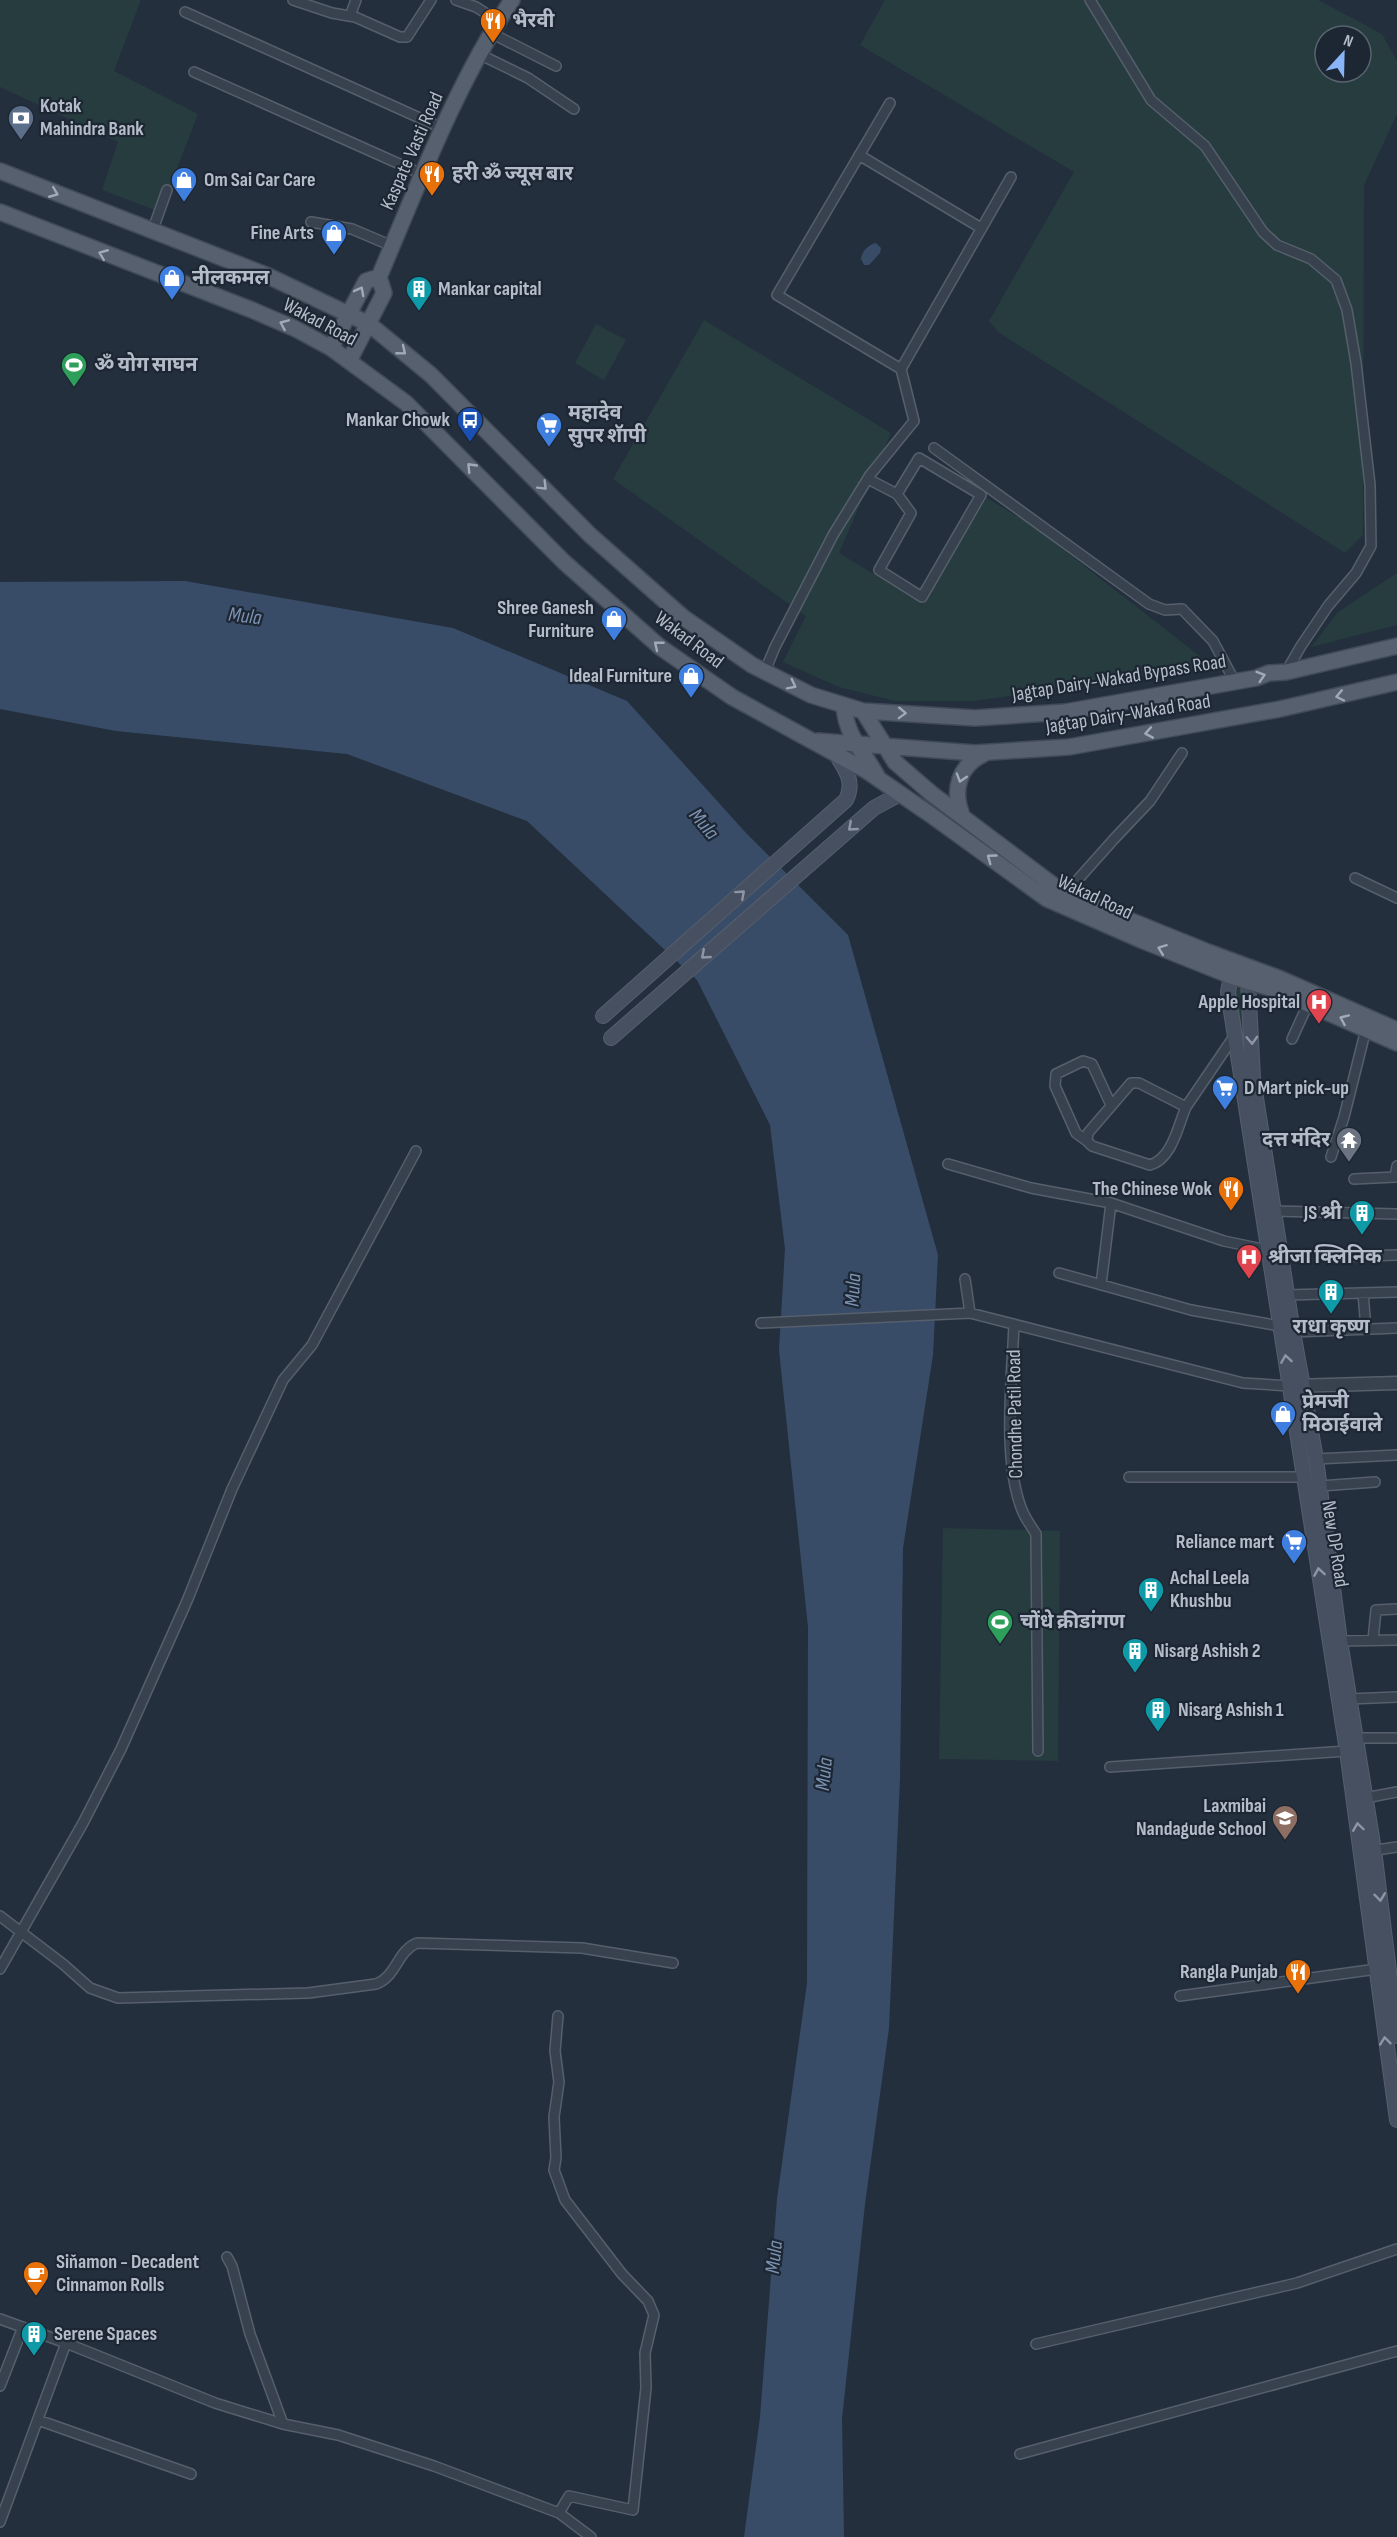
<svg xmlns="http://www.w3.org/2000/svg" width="1397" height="2537" font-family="'Sofia Sans Condensed','Noto Sans Devanagari',sans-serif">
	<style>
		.green { fill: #263c3f; fill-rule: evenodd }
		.water { fill: #394c67 }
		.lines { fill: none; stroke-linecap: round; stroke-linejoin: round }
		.minor-casing { stroke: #565f6c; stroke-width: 12 }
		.tertiary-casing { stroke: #565f6c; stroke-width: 15 }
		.secondary-casing { stroke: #565f6c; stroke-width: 16 }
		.primary-casing { stroke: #414a57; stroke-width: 18 }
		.minor { stroke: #38414e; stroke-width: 9 }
		.tertiary { stroke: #38414e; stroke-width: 12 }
		.secondary { stroke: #465061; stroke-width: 14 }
		.primary { stroke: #56606e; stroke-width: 15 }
		.oneway { stroke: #a1aab7 }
		.oneway2 { stroke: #8e96a5 }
		.labels { text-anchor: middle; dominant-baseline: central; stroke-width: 4.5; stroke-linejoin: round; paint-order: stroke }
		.poi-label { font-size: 20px; font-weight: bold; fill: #b4bcc9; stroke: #1d2633; text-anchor: start }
		.street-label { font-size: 20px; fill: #b4bcc9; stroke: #1d2633 }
		.water-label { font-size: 21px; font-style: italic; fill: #7c92b1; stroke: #1d2633 }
	</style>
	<rect width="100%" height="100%" fill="#242f3e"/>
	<path class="green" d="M 0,0 L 141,0 L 114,71 L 198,114 L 160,212 L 102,190 L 118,142 L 0,87 Z
		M 885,0 L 1318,0 L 1382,34 L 1397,61 L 1397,114 L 1364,185 L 1363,535 L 1345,553 L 998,332 L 989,321 L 1074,172 L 860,45 ZM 1325,36 L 1361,36 L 1361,72 L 1325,72 Z
		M 704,320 L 891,433 L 839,553 L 923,604 L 987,498 L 1033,526 L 1206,661 L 1204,668 L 974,701 L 895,701 L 839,687 L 783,662 L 806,616 L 613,479 Z
		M 596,324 L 626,340 L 604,380 L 575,363 Z
		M 1397,573 L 1397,625 L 1311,647 L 1338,612 Z
		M 1235,988 L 1240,989 L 1247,1005 L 1248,1062 L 1243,1064 L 1234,1002 Z
		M 943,1528 L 1060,1531 L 1058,1761 L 939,1759 Z"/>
	<path class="water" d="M 876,243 L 881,248 L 880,253 L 869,265 L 864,265 L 861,259 C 862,251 868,245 876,243 Z
		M 185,581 L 453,628 L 627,701 L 746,833 L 848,935 L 938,1255 L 933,1355 L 903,1548 L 900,1778 L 889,2028 L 865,2204 L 842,2419 L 844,2537 L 744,2537 L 760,2417 L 777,2199 L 807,1983 L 808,1627 L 779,1350 L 785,1249 L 770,1125 L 697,980 L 527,821 L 347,754 L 116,731 L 0,709 L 0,582 Z"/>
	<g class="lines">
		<g class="minor-casing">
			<path id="minor" d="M 293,0 L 332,13 L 355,17 L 400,37 L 407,37 L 431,0
				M 456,0 L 476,7 L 498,21
				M 1090,0 L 1151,100 L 1205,146 L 1263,232 L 1277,245 L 1311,259 L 1336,280 L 1347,310 L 1356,363 L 1370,485 L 1371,546 L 1356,573 L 1328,606 L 1301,646 L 1286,672
				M 185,12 L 444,129
				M 350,16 L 356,0
				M 491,33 L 556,66
				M 479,54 L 528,78 L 574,109
				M 194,72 L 424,175
				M 890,103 L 777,295 L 901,369 L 1011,177
				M 859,155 L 981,228
				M 311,222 L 352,229 L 392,246
				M 152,232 L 167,190
				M 934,448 L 1149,604 L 1165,610 L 1182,609 L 1213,641 L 1235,682
				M 868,479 L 897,494 L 911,513 L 879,570 L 922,597 L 981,495 L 919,458 L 897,494
				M 765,671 L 775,647 L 833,535 L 870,475 L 914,421 L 901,369
				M 1355,878 L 1397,898
				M 1065,894 L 1114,839 L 1150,801 L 1182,753
				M 1292,1039 L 1308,1004
				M 1186,1107 C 1178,1126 1172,1159 1150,1165 L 1092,1146 L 1087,1141 L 1088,1133 L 1131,1083 L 1139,1083 L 1186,1107 L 1235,1035
				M 1087,1141 L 1076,1133 L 1055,1086 L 1056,1074 L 1083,1061 L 1092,1064 L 1111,1105
				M 1331,1157 L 1344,1117 L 1366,1029
				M 948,1164 L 1031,1188 L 1111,1203 L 1224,1241 L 1267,1250
				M 1354,1179 L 1395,1177 L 1397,1166
				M 1274,1211 L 1397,1214
				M 1329,1257 L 1397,1255
				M 1059,1273 L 1191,1310 L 1280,1326
				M 965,1279 L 970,1313
				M 1101,1285 L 1111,1203
				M 1363,1293 L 1366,1329
				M 1287,1295 L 1397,1292
				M 761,1323 L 970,1313 L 1243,1383 L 1290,1386
				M 1014,1324 C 1012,1378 1002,1460 1022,1510 C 1025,1518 1031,1526 1036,1534 L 1038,1751
				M 1293,1332 L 1397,1328
				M 1316,1459 L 1397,1455
				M 1129,1477 L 1305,1477
				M 1320,1486 L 1375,1482
				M 1373,1640 L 1376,1610 L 1397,1609
				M 1340,1641 L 1397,1640
				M 1349,1699 L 1397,1697
				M 1356,1738 L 1397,1738
				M 1110,1767 L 1347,1751
				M 1365,1798 L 1397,1792
				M 1370,1851 L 1397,1847
				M 0,1916 L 63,1964 L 90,1988 L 118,1998 L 308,1993 L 376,1984 C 397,1976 397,1951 417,1943 L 582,1948 L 673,1963
				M 0,1969 L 83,1823 L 121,1749 L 187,1601 L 232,1489 L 283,1380 L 312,1345 L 416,1151
				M 1180,1996 L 1377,1969
				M 558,2016 L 555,2051 L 559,2082 L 554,2117 L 556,2158 L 554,2170 L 565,2200 L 622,2274 L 648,2301 L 654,2315 L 645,2353 L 646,2388 L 633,2510 L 569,2496 L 559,2513 L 591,2537
				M 227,2257 L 232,2266 L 250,2334 L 283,2424
				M 0,2319 L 66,2343 L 215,2403 L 283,2424 L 338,2435 L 434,2466 L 559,2513
				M 1036,2344 L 1297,2283 L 1397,2249
				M 0,2386 L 23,2327
				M 38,2420 L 191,2474
				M 1020,2454 L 1397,2351
				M 0,2522 L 66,2343"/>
		</g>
		<g class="tertiary-casing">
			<path id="tertiary" d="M 1294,1386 L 1397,1383"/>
		</g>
		<g class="secondary-casing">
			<path id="secondary" d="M 1231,976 L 1228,992 L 1347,1751 L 1397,2120
				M 1248,981 L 1253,1079 L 1293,1332 L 1316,1459 L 1340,1641 L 1374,1850 L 1397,2036
				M 603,1016 L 846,800 C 855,782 846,770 835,753
				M 611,1038 L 874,808 L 900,794"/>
		</g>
		<g class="primary-casing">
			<path id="primary" d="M 0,171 L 266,275 L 369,324 L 431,375 L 590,535 L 684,618 L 752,665 L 811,695 L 863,711 L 975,718 L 1065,712 L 1256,678 L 1269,673 L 1286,672 L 1397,646
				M 0,212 L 252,310 L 296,329 L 331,348 L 406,403 L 564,562 L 660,647 L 732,697 L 867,771 L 931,815 L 1047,899 L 1141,940 L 1231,976 L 1276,990 L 1397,1043
				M 331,348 L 366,281 L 379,277
				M 349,361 L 384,293 L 379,277 C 419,183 456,84 512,0
				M 844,707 C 847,738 863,750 877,776
				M 863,711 L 895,762 L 932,794 L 1065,894 L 1208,952 L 1281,979 L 1397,1030
				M 818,741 L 975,753 L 1069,747 L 1280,709 L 1397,682
				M 962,815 C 952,790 959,765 984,754"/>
		</g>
		<use href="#minor" class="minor"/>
		<use href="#tertiary" class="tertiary"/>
		<use href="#secondary" class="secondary"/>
		<use href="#primary" class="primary"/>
	</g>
	<defs><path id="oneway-chevron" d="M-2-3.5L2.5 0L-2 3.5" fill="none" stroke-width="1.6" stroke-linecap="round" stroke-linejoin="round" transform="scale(1.5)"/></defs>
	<g class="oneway">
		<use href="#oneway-chevron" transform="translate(54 193) rotate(22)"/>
		<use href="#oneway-chevron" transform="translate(103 254) rotate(-158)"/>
		<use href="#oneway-chevron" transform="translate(360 291) rotate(-62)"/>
		<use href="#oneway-chevron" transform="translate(284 324) rotate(-157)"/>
		<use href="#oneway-chevron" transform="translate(402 351) rotate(39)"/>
		<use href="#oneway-chevron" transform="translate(471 467) rotate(-134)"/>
		<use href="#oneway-chevron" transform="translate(543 486) rotate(45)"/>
		<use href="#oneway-chevron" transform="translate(658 645) rotate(-141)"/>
		<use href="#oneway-chevron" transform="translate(1261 676) rotate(-17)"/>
		<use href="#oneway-chevron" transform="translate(792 685) rotate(27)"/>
		<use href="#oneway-chevron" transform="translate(1340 696) rotate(168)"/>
		<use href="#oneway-chevron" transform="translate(902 713) rotate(2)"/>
		<use href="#oneway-chevron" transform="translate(1149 733) rotate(170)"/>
		<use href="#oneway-chevron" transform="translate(961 778) rotate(107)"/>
		<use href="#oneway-chevron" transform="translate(991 858) rotate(-144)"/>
		<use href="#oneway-chevron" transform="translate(1162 949) rotate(-159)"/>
		<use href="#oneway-chevron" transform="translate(1344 1019) rotate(-156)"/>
	</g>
	<g class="oneway2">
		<use href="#oneway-chevron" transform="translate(852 827) rotate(139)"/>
		<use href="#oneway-chevron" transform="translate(741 894) rotate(-42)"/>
		<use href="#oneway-chevron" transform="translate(705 955) rotate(139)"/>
		<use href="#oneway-chevron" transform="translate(1252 1040) rotate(88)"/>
		<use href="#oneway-chevron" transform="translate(1286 1359) rotate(-99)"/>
		<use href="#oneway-chevron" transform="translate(1319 1572) rotate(-99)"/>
		<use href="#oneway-chevron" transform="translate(1358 1827) rotate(-98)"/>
		<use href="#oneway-chevron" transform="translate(1380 1897) rotate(83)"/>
		<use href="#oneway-chevron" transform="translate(1385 2041) rotate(-96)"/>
	</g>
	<defs>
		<g id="restaurant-pin" transform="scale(1.35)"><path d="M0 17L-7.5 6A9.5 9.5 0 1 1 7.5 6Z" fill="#e8710a" stroke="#1d2633"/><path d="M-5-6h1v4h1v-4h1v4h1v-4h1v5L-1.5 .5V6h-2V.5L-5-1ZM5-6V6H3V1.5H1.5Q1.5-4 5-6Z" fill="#fff"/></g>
		<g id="bank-pin" transform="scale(1.35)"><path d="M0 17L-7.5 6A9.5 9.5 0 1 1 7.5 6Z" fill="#5c6f8a" stroke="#1d2633"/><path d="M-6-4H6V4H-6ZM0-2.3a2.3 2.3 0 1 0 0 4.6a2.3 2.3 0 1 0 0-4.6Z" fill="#fff"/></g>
		<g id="shop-pin" transform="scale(1.35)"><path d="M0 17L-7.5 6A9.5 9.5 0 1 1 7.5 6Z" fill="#3f7fe0" stroke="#1d2633"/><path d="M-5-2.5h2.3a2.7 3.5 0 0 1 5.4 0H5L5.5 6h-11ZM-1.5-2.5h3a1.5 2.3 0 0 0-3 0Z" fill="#fff"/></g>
		<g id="building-pin" transform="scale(1.35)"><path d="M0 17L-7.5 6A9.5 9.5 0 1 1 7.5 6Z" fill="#0f9aa8" stroke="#1d2633"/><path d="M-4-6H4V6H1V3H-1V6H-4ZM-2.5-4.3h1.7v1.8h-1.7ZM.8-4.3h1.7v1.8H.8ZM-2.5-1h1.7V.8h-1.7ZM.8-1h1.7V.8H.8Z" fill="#fff"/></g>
		<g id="stadium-pin" transform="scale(1.35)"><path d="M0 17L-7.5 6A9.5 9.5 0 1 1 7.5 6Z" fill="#2e9e5b" stroke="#1d2633"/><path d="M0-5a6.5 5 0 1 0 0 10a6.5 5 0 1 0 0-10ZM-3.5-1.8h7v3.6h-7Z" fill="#fff"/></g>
		<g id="bus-pin" transform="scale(1.35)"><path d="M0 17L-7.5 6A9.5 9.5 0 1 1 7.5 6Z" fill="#1a4fb4" stroke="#1d2633"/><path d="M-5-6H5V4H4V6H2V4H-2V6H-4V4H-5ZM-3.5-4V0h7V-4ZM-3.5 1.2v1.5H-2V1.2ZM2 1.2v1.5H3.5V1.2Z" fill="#fff"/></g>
		<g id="supermarket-pin" transform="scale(1.35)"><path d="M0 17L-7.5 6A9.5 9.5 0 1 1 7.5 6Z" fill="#3f7fe0" stroke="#1d2633"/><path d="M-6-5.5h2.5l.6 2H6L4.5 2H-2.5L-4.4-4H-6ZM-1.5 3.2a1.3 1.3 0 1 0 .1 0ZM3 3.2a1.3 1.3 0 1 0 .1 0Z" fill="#fff"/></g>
		<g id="hospital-pin" transform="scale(1.35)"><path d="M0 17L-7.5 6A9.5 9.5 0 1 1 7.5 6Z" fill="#e0444e" stroke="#1d2633"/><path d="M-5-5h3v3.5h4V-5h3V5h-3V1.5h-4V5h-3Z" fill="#fff"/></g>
		<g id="temple-pin" transform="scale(1.35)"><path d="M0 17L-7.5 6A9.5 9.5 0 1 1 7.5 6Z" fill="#6b7280" stroke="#1d2633"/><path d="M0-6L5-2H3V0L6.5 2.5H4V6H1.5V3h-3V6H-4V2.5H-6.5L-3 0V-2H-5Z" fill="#fff"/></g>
		<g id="school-pin" transform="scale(1.35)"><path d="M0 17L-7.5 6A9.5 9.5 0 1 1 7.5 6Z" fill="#8d6e63" stroke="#1d2633"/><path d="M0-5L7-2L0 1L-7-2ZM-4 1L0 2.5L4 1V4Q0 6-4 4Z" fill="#fff"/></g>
		<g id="cafe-pin" transform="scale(1.35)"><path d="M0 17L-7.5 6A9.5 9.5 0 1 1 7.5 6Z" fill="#e8710a" stroke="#1d2633"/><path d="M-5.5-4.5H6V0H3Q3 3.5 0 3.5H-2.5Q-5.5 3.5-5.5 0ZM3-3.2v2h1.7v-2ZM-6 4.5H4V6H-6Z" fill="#fff"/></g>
	</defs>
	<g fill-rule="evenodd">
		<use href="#restaurant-pin" x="493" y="21"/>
		<use href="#bank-pin" x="21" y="118"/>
		<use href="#restaurant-pin" x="432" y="174"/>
		<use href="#shop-pin" x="184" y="180"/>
		<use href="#shop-pin" x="334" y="233"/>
		<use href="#shop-pin" x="172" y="278"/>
		<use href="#building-pin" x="419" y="289"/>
		<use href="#stadium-pin" x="74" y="365"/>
		<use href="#bus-pin" x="470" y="420"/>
		<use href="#supermarket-pin" x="549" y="425"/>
		<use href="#shop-pin" x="614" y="619"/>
		<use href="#shop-pin" x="691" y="676"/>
		<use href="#hospital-pin" x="1319" y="1002"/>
		<use href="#supermarket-pin" x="1225" y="1088"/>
		<use href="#temple-pin" x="1349" y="1140"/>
		<use href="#restaurant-pin" x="1231" y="1189"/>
		<use href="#building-pin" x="1362" y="1213"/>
		<use href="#hospital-pin" x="1249" y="1257"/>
		<use href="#building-pin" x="1331" y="1292"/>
		<use href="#shop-pin" x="1283" y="1414"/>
		<use href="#supermarket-pin" x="1294" y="1542"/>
		<use href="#building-pin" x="1151" y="1590"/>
		<use href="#stadium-pin" x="1000" y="1622"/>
		<use href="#building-pin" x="1135" y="1651"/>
		<use href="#building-pin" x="1158" y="1710"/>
		<use href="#school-pin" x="1285" y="1818"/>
		<use href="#restaurant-pin" x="1298" y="1972"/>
		<use href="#cafe-pin" x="36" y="2274"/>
		<use href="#building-pin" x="34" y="2334"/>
	</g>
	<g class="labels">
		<g class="poi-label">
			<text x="512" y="21">भैरवी</text>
			<text x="40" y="106">Kotak<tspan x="40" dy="23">Mahindra Bank</tspan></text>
			<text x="452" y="174">हरी ॐ ज्यूस बार</text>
			<text x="204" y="180">Om Sai Car Care</text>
			<text x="314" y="233" text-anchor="end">Fine Arts</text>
			<text x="192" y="278">नीलकमल</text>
			<text x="438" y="289">Mankar capital</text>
			<text x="94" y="365">ॐ योग साघन</text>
			<text x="568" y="413">महादेव<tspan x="568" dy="23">सुपर शॅापी</tspan></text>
			<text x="450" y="420" text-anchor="end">Mankar Chowk</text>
			<text x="594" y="608" text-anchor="end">Shree Ganesh<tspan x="594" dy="23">Furniture</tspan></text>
			<text x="672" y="676" text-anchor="end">Ideal Furniture</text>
			<text x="1300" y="1002" text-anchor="end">Apple Hospital</text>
			<text x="1244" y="1088">D Mart pick-up</text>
			<text x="1330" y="1140" text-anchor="end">दत्त मंदिर</text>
			<text x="1212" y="1189" text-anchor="end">The Chinese Wok</text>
			<text x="1342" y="1213" text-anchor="end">JS श्री</text>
			<text x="1268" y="1257">श्रीजा क्लिनिक</text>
			<text x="1331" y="1327" text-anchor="middle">राधा कृष्ण</text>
			<text x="1302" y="1402">प्रेमजी<tspan x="1302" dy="23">मिठाईवाले</tspan></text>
			<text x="1274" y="1542" text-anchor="end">Reliance mart</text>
			<text x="1170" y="1578">Achal Leela<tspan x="1170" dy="23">Khushbu</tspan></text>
			<text x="1020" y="1622">चोंधे क्रीडांगण</text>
			<text x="1154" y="1651">Nisarg Ashish 2</text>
			<text x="1178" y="1710">Nisarg Ashish 1</text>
			<text x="1266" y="1806" text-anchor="end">Laxmibai<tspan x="1266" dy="23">Nandagude School</tspan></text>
			<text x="1278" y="1972" text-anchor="end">Rangla Punjab</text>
			<text x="56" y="2262">Siňamon - Decadent<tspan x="56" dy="23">Cinnamon Rolls</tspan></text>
			<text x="54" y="2334">Serene Spaces</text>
		</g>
		<g class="street-label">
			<text transform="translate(412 151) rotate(-66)">Kaspate Vasti Road</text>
			<text transform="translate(320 322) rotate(28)">Wakad Road</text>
			<text transform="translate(689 640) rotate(37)">Wakad Road</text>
			<text transform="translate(1119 678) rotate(-9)">Jagtap Dairy-Wakad Bypass Road</text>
			<text transform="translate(1128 714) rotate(-9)">Jagtap Dairy-Wakad Road</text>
			<text transform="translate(1095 897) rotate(25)">Wakad Road</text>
			<text transform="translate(1015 1414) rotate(-91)">Chondhe Patil Road</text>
			<text transform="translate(1335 1544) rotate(81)">New DP Road</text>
		</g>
		<g class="water-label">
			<text transform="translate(245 616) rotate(7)">Mula</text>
			<text transform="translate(704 824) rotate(50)">Mula</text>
			<text transform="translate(853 1290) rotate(-87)">Mula</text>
			<text transform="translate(824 1774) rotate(-84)">Mula</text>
			<text transform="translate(774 2257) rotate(-84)">Mula</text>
		</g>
	</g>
	<g transform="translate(1343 54) rotate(22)"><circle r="28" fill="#1d2633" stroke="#59626f" stroke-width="1.5"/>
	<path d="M0-4.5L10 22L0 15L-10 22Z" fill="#8ab4f8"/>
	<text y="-9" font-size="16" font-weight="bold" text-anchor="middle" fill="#b4bcc9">N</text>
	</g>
</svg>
